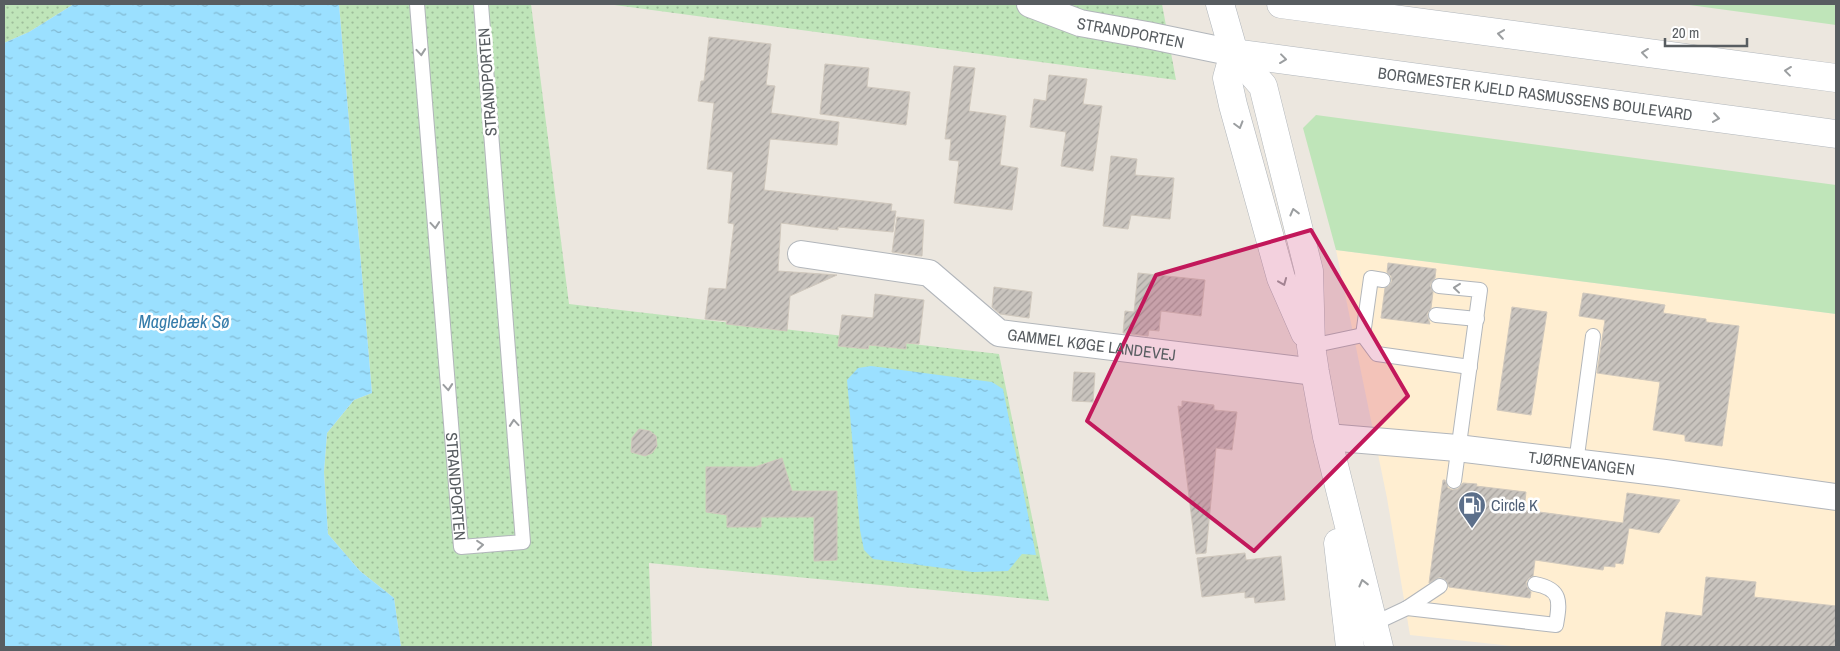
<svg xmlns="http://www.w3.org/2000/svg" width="1840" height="651" font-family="'Archivo Narrow',sans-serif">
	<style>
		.commercial { fill: #ffeed1 }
		.green { fill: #bfe5b9 }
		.park { fill: url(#park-dots) }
		.water { fill: url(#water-ripples) }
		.building { fill: url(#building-hatch); stroke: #d0c8bd }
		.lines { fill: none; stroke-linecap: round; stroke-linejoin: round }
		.lane-casing { stroke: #b2b6bb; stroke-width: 16 }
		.street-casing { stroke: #b2b6bb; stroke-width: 28 }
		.secondary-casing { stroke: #b1b6bb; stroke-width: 29 }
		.lane { stroke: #fff; stroke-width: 14 }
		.street { stroke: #fff; stroke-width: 26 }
		.secondary { stroke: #fff; stroke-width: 28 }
		.oneway { stroke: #9b9ea0 }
		.marked { fill: #c2185b; fill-opacity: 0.2; stroke: #c2185b; stroke-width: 4; stroke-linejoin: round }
		.labels { text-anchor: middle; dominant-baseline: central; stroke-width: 5; stroke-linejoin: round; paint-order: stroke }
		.street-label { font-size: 16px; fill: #585d61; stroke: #fff }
		.service-label { font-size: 16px; fill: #4e5e75; stroke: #fff; text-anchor: start }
		.water-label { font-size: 18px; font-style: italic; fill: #357caa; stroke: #fff }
	</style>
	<defs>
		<pattern id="park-dots" width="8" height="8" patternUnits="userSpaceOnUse" patternTransform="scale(1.25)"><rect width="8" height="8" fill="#bfe5b9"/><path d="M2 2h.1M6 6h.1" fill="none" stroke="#9ebd9a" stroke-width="1.8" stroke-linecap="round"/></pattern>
		<pattern id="water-ripples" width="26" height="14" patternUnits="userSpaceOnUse" patternTransform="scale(1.25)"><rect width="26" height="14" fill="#9be0ff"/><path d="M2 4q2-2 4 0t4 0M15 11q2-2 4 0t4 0" fill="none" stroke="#81b9d2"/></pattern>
		<pattern id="building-hatch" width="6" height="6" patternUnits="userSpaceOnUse" patternTransform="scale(1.25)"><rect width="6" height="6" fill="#c9c4be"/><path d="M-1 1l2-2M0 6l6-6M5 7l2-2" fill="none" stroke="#a6a29e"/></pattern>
	</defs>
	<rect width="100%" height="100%" fill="#ece7df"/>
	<path class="commercial" d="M 1336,250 L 1836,314 L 1836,647 L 1521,647 L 1410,635 L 1387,498 Z"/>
	<path class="green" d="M 1682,4 L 1836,4 L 1836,25 Z
		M 1316,115 L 1836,185 L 1836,314 L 1336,250 L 1303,128 Z"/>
	<path class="park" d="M 4,4 L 74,4 L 29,32 L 4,43 Z
		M 339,4 L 531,4 L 569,304 L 999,354 L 1049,601 L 649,563 L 652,647 L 401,647 L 394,598 L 360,571 L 328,534 L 324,472 L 327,433 L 354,400 L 372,393 Z
		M 607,4 L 1162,4 L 1176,80 Z"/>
	<path class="water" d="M 74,4 L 339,4 L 372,393 L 354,400 L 327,433 L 324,472 L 328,534 L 360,571 L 394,598 L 401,647 L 4,647 L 4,43 L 29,32 Z
		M 871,366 L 992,382 L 1003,389 L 1036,555 L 1022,554 L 1008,571 L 973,572 L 873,559 L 864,550 L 860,530 L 847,380 L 858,368 Z"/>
	<path class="building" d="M 709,37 L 771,44 L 766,85 L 775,86 L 771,113 L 839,122 L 837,145 L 770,139 L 764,190 L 892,204 L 891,211 L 896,211 L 893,232 L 838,227 L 838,230 L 781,223 L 778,271 L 837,275 L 790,296 L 787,331 L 726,324 L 727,321 L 705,319 L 709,288 L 726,289 L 734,224 L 728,223 L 733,172 L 707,169 L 714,103 L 698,101 L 701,81 L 704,81 Z
		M 825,64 L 869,68 L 867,87 L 910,92 L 906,125 L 820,114 Z
		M 954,66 L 975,68 L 969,111 L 1006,116 L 1000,165 L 1018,168 L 1012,210 L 954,203 L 959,161 L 949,160 L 951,139 L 945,139 Z
		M 1049,75 L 1087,79 L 1083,104 L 1102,106 L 1093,171 L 1061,166 L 1066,132 L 1030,127 L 1034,99 L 1046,101 Z
		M 1111,156 L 1137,159 L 1135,175 L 1174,178 L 1170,219 L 1131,215 L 1128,229 L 1103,226 Z
		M 897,217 L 924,220 L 922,256 L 892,252 Z
		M 1388,263 L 1436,269 L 1435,278 L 1430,285 L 1433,292 L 1431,308 L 1427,314 L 1430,324 L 1381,318 L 1385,288 L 1389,286 L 1392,281 L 1391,276 L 1387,272 Z
		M 1138,273 L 1205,280 L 1201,316 L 1161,311 L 1159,331 L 1149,330 L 1148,336 L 1123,333 L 1125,311 L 1134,312 Z
		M 994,287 L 1032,292 L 1029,318 L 1000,314 L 992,307 Z
		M 1583,293 L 1665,305 L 1663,313 L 1706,319 L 1706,322 L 1739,326 L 1722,446 L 1685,441 L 1685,435 L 1653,430 L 1660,382 L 1597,373 L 1605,320 L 1579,316 Z
		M 875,294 L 924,300 L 919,344 L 906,343 L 906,349 L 869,345 L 868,349 L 838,346 L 842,315 L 873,318 Z
		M 1512,307 L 1547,312 L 1531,415 L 1497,410 Z
		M 1074,372 L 1095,373 L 1093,402 L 1072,401 Z
		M 1182,401 L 1214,405 L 1214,410 L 1237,412 L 1232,450 L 1216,448 L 1206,553 L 1196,554 L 1178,406 L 1182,407 Z
		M 639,429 L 650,431 L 656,436 L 657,446 L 652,453 L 645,456 L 631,452 L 632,438 Z
		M 782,458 L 792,491 L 837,491 L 837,560 L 814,561 L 814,517 L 761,517 L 761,527 L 727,527 L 727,515 L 706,512 L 706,467 L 755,467 Z
		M 1443,480 L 1445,480 L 1448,488 L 1452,490 L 1458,489 L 1463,483 L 1477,484 L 1476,486 L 1526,492 L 1524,510 L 1623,523 L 1627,493 L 1680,500 L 1659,533 L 1629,528 L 1623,564 L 1615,563 L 1615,567 L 1604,566 L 1603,570 L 1535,560 L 1533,576 L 1529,578 L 1526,582 L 1527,587 L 1531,592 L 1530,598 L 1449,587 L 1447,581 L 1440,577 L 1429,583 Z
		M 1245,553 L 1246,560 L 1281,556 L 1285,600 L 1255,603 L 1254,597 L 1245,598 L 1245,592 L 1202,597 L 1197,558 Z
		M 1706,577 L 1756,582 L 1754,597 L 1836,606 L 1836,647 L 1661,647 L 1666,612 L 1702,616 Z"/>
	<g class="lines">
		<g class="lane-casing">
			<g id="lane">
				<path id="s1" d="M 417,4 L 461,547 L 523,542 L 481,4"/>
				<path d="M 1383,280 L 1371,278 L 1363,335 L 1377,354 L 1470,367"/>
				<path d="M 1439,286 L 1480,290 L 1454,481"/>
				<path d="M 1436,315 L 1477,319"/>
				<path d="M 1311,346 L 1363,335"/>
				<path d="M 1576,463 L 1593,336"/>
				<path d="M 1407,608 L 1556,625 C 1560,602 1562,589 1535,584"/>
				<path d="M 1373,624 L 1407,608 L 1440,586"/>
			</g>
		</g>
		<g class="street-casing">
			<g id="street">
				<path id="s2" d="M 1030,4 L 1080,23 L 1147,35 L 1234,53"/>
				<path id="s3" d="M 801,254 L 929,273 L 999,333 L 1315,372"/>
				<path id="s4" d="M 1327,437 L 1457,448 L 1665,473 L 1836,497"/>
			</g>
		</g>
		<g class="secondary-casing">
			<g id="secondary">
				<path d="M 1220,4 L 1234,53 L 1263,86 L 1309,271 L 1311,346 L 1315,372 L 1327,437 L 1379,647"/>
				<path d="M 1281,4 L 1836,78"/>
				<path id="s5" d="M 1234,53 L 1836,134"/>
				<path d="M 1234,53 L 1227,78 L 1233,105 L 1281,278 L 1305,333"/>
				<path d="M 1338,543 L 1350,647"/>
			</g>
		</g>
		<use href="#lane" class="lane"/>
		<use href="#street" class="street"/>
		<use href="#secondary" class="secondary"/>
	</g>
	<defs><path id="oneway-chevron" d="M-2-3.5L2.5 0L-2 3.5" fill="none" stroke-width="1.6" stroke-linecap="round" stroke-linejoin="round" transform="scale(1.25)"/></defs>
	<g class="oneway">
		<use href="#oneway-chevron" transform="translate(1501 34) rotate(-172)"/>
		<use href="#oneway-chevron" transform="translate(421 52) rotate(85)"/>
		<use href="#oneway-chevron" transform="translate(1645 53) rotate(-173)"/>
		<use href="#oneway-chevron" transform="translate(1283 59) rotate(7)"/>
		<use href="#oneway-chevron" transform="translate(1788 71) rotate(-173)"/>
		<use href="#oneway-chevron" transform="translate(1716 118) rotate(8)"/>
		<use href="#oneway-chevron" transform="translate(1239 125) rotate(74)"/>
		<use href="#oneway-chevron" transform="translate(1294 212) rotate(-104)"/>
		<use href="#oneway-chevron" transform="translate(435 225) rotate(85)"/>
		<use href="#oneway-chevron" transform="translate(1283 282) rotate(68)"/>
		<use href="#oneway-chevron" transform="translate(1457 288) rotate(-174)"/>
		<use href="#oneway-chevron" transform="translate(448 387) rotate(85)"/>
		<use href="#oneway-chevron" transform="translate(514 423) rotate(-95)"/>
		<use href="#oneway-chevron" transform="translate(480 545) rotate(-5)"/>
		<use href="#oneway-chevron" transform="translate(1363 583) rotate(-104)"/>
	</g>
	<path class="marked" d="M 1311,230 L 1408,396 L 1254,551 L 1087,421 L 1156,275 Z"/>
	<defs>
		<g id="fuel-pin" transform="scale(1.4375)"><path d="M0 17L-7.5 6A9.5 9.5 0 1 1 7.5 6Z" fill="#5c6f8a" stroke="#fff"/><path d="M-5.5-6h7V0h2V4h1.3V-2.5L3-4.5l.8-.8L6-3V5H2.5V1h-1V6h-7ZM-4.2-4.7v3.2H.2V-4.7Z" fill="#fff"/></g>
	</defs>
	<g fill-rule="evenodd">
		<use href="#fuel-pin" x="1472" y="505"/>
	</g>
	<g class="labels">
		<g class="street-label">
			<text stroke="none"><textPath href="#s2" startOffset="105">STRANDPORTEN</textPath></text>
			<text transform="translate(487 82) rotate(-94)">STRANDPORTEN</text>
			<text stroke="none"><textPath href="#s5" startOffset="304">BORGMESTER KJELD RASMUSSENS BOULEVARD</textPath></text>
			<text stroke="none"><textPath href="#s3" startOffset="315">GAMMEL KØGE LANDEVEJ</textPath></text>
			<text stroke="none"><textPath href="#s4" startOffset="256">TJØRNEVANGEN</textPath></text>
			<text stroke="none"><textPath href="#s1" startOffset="484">STRANDPORTEN</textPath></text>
		</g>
		<g class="service-label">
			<text x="1491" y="505">Circle K</text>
		</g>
		<g class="water-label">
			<text x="184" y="321">Maglebæk Sø</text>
		</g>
	</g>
	<rect width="1840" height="651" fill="none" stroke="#585d61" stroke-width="10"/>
	<path d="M1665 38v8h82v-8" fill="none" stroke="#585d61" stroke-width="2.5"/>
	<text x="1672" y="38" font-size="15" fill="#585d61" stroke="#ffffff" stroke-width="4" paint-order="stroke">20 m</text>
</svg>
